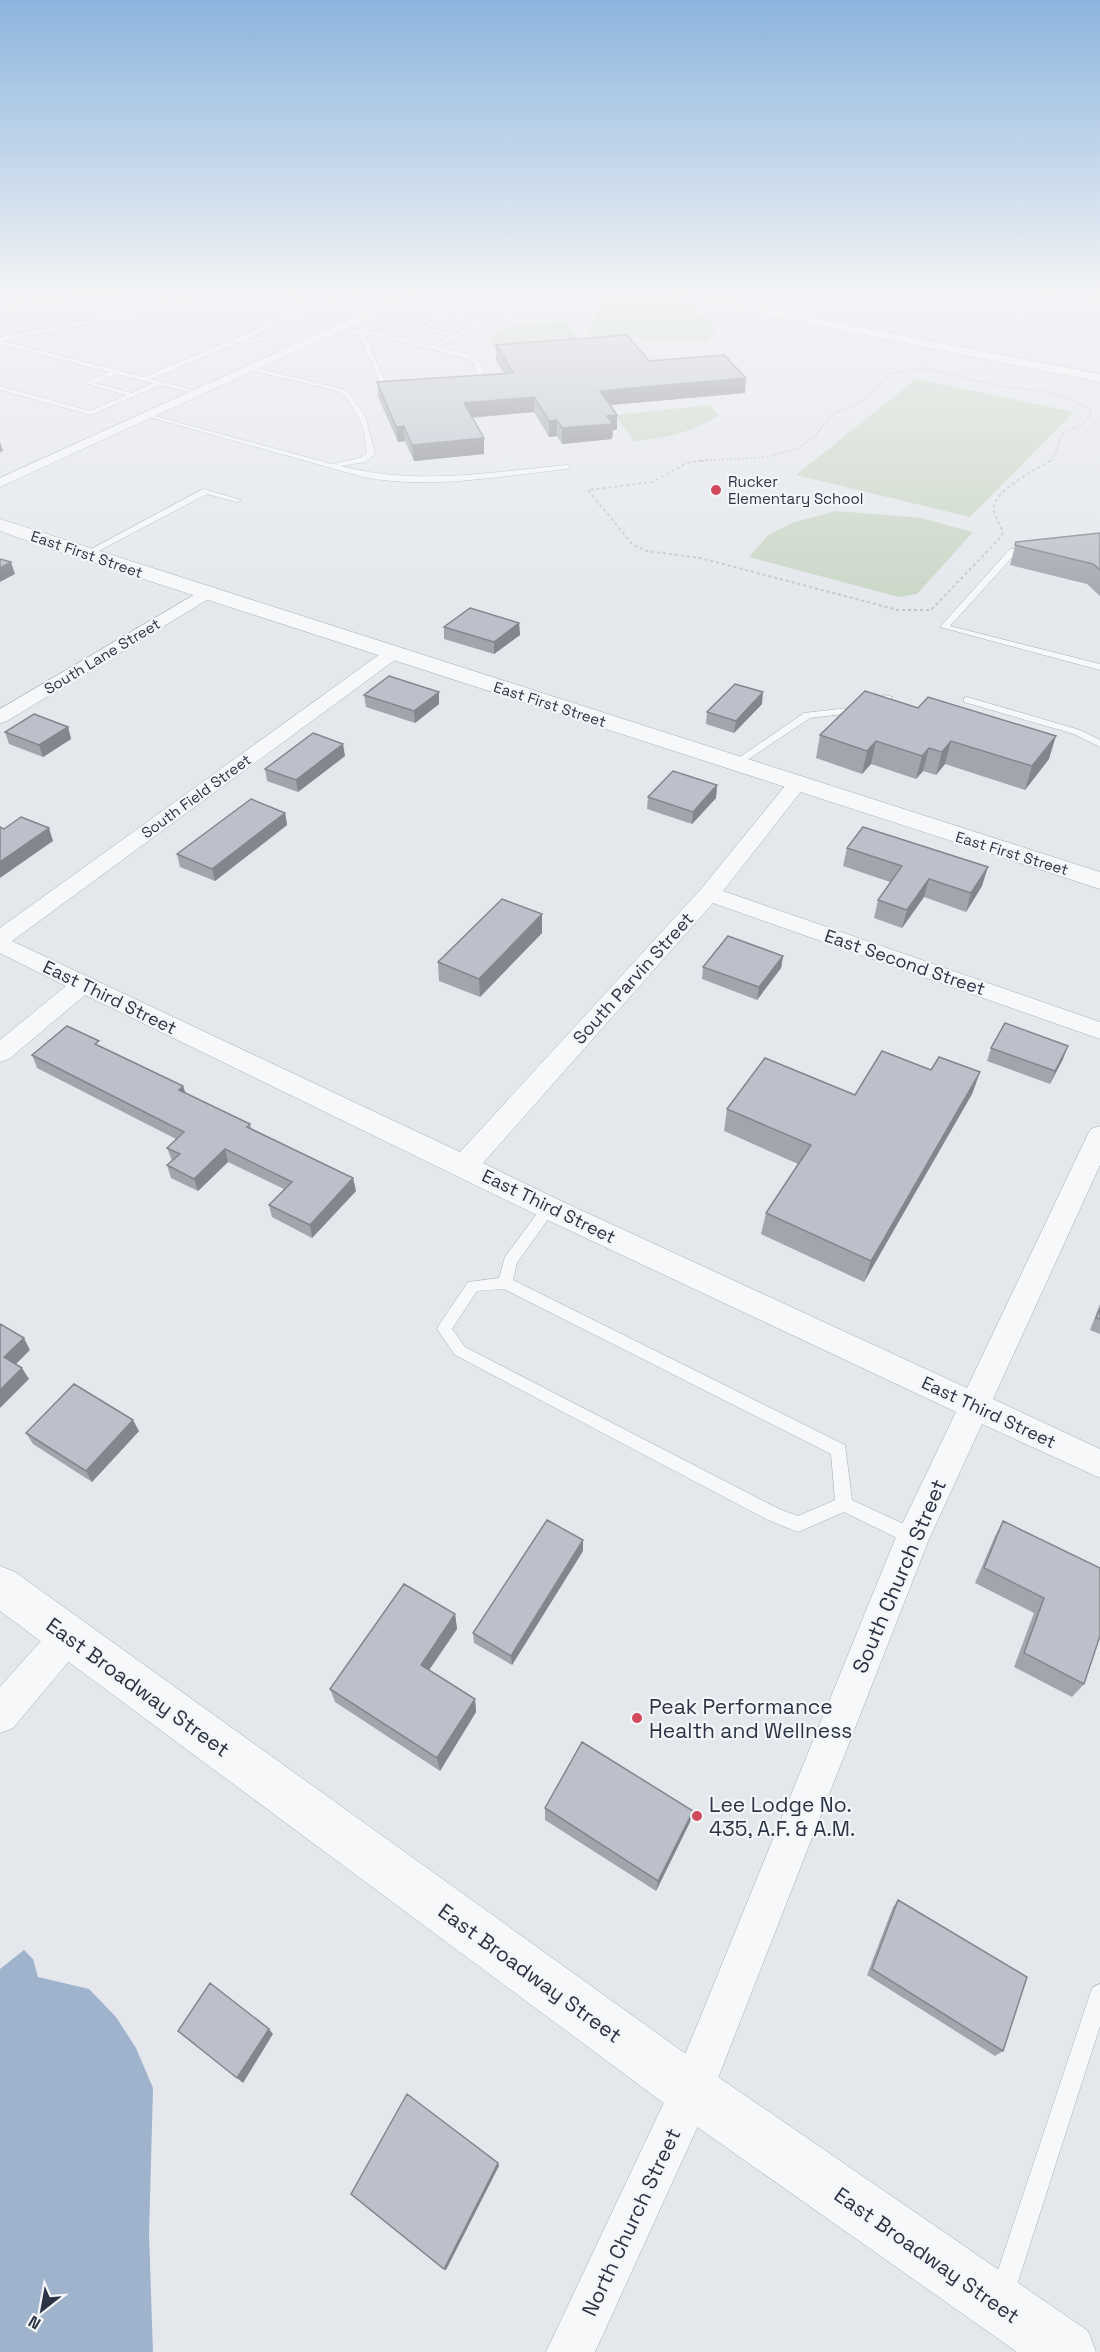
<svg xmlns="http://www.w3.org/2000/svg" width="1100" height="2352" font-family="'Space Grotesk',sans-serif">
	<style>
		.green { fill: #c9d6c5 }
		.water { fill: #9fb4cc }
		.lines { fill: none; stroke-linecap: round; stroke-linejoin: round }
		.service-casing { stroke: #a9aeb7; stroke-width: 1 }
		.minor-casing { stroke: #a9aeb7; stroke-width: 1 }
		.tertiary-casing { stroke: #a9aeb7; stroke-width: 1 }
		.primary-casing { stroke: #a3abb8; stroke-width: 1 }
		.path-far1 { stroke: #c2c5cb; stroke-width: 1.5; stroke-dasharray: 2 2; stroke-linecap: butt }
		.path { stroke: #c2c5cb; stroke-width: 2; stroke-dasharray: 3 3; stroke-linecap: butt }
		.service { fill: #f7f8fa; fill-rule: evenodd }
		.minor { fill: #f7f8fa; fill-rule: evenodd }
		.tertiary { fill: #f7f8fa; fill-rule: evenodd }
		.primary { fill: #fff; fill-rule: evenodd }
		.wall { fill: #a1a5ae }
		.shaded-wall { fill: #83868d }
		.building { fill: #bbc0ca; stroke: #83868d; stroke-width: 1.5 }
		.poi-dot { fill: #d1495b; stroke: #f4f6f9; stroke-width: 2 }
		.labels { text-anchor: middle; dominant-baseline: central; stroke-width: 4.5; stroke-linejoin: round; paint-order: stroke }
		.far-poi-label { font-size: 15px; fill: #2b3445; stroke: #f4f6f9; text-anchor: start }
		.far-street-label { font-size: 15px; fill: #2b3445; stroke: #f4f6f9 }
		.street-label { font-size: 18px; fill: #2b3445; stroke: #f4f6f9 }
		.near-street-label { font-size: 21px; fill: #2b3445; stroke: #f4f6f9 }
		.near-poi-label { font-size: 21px; fill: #2b3445; stroke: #f4f6f9; text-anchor: start }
	</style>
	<rect width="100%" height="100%" fill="#e4e7ec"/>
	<path class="green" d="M 605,296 C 638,297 701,297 715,332 L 708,343 L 593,335 L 588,333 Z
		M 566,322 L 587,352 L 501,360 L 489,339 L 507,327 Z
		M 916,379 L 1074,412 L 970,517 L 796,475 Z
		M 709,405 L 719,415 C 695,431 662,440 634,441 L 615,415 Z
		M 836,511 L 921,518 L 973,532 L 917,594 L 899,597 L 749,557 L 769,534 L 795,522 Z"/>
	<path class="water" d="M 24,1950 L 33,1959 L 38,1977 L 89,1989 L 116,2017 L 136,2048 L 153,2088 L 149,2234 L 153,2352 L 0,2352 L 0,1969 Z"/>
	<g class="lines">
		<g class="service-casing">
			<path id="service" d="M 138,287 L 145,287 L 171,304 L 261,287 L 272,287 L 2,341 L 144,377 L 304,309 L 275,287 L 282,287 L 309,307 L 333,302 L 366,287 L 373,287 L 337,304 L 310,310 L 247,339 L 293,350 L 293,352 L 242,341 L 151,379 L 200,392 L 200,394 L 160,385 L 91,415 L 0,390 L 0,386 L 90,411 L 126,395 L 85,383 L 109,372 L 0,344 L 0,337 L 165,305 ZM 116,374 L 153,383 L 132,393 L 94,383 Z
				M 393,301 L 481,322 L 481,324 L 438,347 C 454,351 493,355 481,380 L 466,384 L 463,382 L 476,378 C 479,370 475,365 470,359 L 379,336 L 365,335 L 385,381 L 402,386 L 399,388 L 380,383 L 359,334 L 337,329 L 337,327 L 379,332 L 432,346 L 450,336 L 419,328 L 441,316 L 391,304 ZM 447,317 L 474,324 L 454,334 L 428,327 Z
				M 252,367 L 342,389 L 349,393 L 366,418 L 375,454 L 365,462 L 341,466 C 416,486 492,472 567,465 L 571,467 L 567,469 C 500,476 430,490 363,477 L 146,416 L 151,415 L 332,464 L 360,458 L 367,453 C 365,430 358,406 338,391 L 250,370 Z
				M 203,489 L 241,500 L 237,502 L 207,494 L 89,556 L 82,554 Z
				M 1030,546 L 1033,546 L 1033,550 L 1016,553 L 950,626 L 1100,664 L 1100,670 L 940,627 L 1010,549 Z
				M 885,695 L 893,697 L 877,710 L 810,718 L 738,766 L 730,764 L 804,713 L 874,705 Z
				M 967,697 L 1080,730 L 1100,740 L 1100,747 L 1074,734 L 964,702 L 964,698 Z
				M 549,1203 L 554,1204 L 556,1208 L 517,1263 L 513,1280 L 845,1445 L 852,1500 L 919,1531 L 921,1537 L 919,1543 L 913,1545 L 907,1543 L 844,1512 L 798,1532 L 768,1520 L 455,1355 L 437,1329 L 439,1325 L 468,1282 L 499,1278 L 505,1257 L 544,1204 ZM 504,1289 L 831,1454 L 835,1500 L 798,1516 L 779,1509 L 465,1347 L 452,1329 L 477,1291 Z
				M 1100,1984 L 1100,2026 L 1015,2291 L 1011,2299 L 1003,2303 L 995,2299 L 991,2291 L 1090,1994 L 1093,1987 Z"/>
		</g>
		<g class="minor-casing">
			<path id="minor" d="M 421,287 L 436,287 L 0,487 L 0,478 Z
				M 659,287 L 671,287 L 681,292 L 1100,374 L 1100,382 L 679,298 L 666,294 Z
				M 1001,287 L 1026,287 L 1100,300 L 1100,306 L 1007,290 Z
				M 204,589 L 210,590 L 212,594 L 210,598 L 7,721 L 0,723 L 0,709 Z
				M 393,648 L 399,649 L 402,653 L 399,657 L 12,941 L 460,1152 L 701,889 L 789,781 L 803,781 L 806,785 L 723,891 L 1100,1022 L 1100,1039 L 713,903 L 483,1163 L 559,1200 L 967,1388 L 1087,1136 L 1091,1129 L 1100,1126 L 1100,1165 L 993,1399 L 1100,1449 L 1100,1478 L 982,1424 L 929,1539 L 707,2106 L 595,2352 L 546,2352 L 676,2077 L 896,1537 L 956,1412 L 539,1216 L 85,995 L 9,1059 L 0,1062 L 0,1040 L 66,986 L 0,953 L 0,928 L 387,649 Z
				M 68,1619 L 80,1624 L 86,1636 L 80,1648 L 13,1728 L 0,1733 L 0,1687 L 56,1624 Z"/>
		</g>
		<g class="tertiary-casing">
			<path id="tertiary" d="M 0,519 L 1100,872 L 1100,889 L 54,550 L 0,531 Z
				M 0,1566 L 15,1572 L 711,2072 L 1088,2331 L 1096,2352 L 1017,2352 L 673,2110 L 0,1611 Z"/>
		</g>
		<g class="primary-casing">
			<path id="primary" d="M 108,287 L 139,287 L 132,291 L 0,314 L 0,306 Z"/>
		</g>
		<path class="path-far1" d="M 698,461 L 768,457 L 798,448 L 814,437 L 833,414 L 865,400 L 888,374 L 924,368 L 996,385 L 1057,394 L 1090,409 L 1091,414 L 1082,424 L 1062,434 L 1053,459 L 1050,461"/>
		<path class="path" d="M 708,460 L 687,463 L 652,482 L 588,490 L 633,545 L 647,551 L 700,558 L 898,610 L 931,610 L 1000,538 L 1003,532 C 1000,525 995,517 994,510 C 991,491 1037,469 1052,460"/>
		<use href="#service" class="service"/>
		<use href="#minor" class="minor"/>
		<use href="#tertiary" class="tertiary"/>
		<use href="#primary" class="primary"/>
	</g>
	<path class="wall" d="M 496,345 L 649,361 L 745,393 L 610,405 L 617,430 L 613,430 L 612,439 L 562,444 L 557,436 L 549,437 L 534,412 L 472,418 L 484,438 L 484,454 L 414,461 L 405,441 L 398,442 L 378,397 L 377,382 L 504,374 L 496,360 Z
		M 1100,533 L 1100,596 L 1087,584 L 1010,565 L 1016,542 Z
		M 519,623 L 520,635 L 494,654 L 444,639 L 444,627 Z
		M 865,691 L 1049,759 L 1025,790 L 945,764 L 936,775 L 923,771 L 916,779 L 871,764 L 862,774 L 816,758 L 820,735 Z
		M 364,695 L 439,704 L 415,723 L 366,707 Z
		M 762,704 L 734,733 L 706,724 L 707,712 Z
		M 68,727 L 71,739 L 43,757 L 9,744 L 5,732 Z
		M 345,756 L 298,792 L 267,781 L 265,769 Z
		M 717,785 L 716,798 L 692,824 L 647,809 L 648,797 Z
		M 285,813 L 287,825 L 215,881 L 180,867 L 177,854 Z
		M 847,848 L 982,886 L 966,912 L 924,897 L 902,928 L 874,918 L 878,900 L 890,882 L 843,866 Z
		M 542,933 L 480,997 L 439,981 L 438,962 Z
		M 783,956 L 781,968 L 757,1000 L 702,979 L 703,967 Z
		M 100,1046 L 183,1086 L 186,1094 L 250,1124 L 251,1128 L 353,1178 L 356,1191 L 312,1238 L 272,1217 L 269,1205 L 284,1189 L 228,1162 L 198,1191 L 171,1178 L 167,1165 L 172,1161 L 167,1148 L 176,1139 L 37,1068 L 32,1055 Z
		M 991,1048 L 1063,1059 L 1050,1084 L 987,1061 Z
		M 931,1070 L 980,1072 L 972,1094 L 864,1282 L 761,1234 L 766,1213 L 798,1164 L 724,1131 L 727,1109 L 855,1095 Z
		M 1100,1304 L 1100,1334 L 1090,1330 Z
		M 139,1431 L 92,1482 L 33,1444 L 26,1433 Z
		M 1003,1521 L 1100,1568 L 1084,1684 L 1072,1697 L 1014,1667 L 1034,1613 L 975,1583 L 995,1536 Z
		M 583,1551 L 512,1665 L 474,1643 L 473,1633 Z
		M 455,1614 L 457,1629 L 429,1670 L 475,1699 L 476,1712 L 440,1771 L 335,1702 L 330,1689 Z
		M 545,1808 L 690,1822 L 656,1891 L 545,1820 Z
		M 898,1900 L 1003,2051 L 995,2056 L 867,1975 L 893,1907 Z"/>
	<path class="shaded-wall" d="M 746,378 L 745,393 L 599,406 L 600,391 Z
		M 534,397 L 534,412 L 465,418 L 464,403 Z
		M 617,415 L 617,430 L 613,430 L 612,439 L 562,444 L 562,428 L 607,416 Z
		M 557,420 L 557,436 L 549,437 L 549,421 Z
		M 404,426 L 405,441 L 398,442 L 396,427 Z
		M 484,438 L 484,454 L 414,461 L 412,445 Z
		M 0,442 L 3,451 L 0,452 Z
		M 11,562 L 15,574 L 0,582 L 0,568 Z
		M 519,623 L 520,635 L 494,654 L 494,642 Z
		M 439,692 L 439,704 L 415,723 L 414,711 Z
		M 763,692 L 762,704 L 734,733 L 736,721 Z
		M 68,727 L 71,739 L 43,757 L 39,745 Z
		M 1056,736 L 1049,759 L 1025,790 L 1032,766 Z
		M 876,741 L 871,764 L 862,774 L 867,751 Z
		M 951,741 L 945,764 L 936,775 L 942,752 Z
		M 343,744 L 345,756 L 298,792 L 296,780 Z
		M 929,748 L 923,771 L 916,779 L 922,756 Z
		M 717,785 L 716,798 L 692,824 L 693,812 Z
		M 285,813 L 287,825 L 215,881 L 212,869 Z
		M 49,828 L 53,841 L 0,878 L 0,862 Z
		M 988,867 L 982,886 L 966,912 L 971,893 Z
		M 929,879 L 924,897 L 902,928 L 907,910 Z
		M 542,914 L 542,933 L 480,997 L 479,979 Z
		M 783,956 L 781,968 L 757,1000 L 759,987 Z
		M 1068,1046 L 1063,1059 L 1050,1084 L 1055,1071 Z
		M 980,1072 L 972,1094 L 864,1282 L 871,1261 Z
		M 183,1086 L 187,1099 L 179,1090 Z
		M 225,1149 L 228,1162 L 198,1191 L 194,1179 Z
		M 353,1178 L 356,1191 L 312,1238 L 310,1225 Z
		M 24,1338 L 30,1350 L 11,1369 L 4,1357 Z
		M 22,1368 L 29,1379 L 0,1408 L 0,1390 Z
		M 133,1420 L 139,1431 L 92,1482 L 86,1471 Z
		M 583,1540 L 583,1551 L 512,1665 L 511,1656 Z
		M 455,1614 L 457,1629 L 423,1679 L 421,1665 Z
		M 475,1699 L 476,1712 L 440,1771 L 437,1758 Z
		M 693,1811 L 690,1822 L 656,1891 L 658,1881 Z
		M 269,2029 L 273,2034 L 243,2083 L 237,2078 Z
		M 498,2163 L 499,2166 L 446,2270 L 444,2269 Z"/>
	<path class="building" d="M 627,335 L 649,361 L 724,355 L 746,378 L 600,391 L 617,415 L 607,416 L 613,424 L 562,428 L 557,420 L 549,421 L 534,397 L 464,403 L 484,438 L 412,445 L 404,426 L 396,427 L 377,382 L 513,373 L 496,345 Z
		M 1100,533 L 1100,570 L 1093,564 L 1015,545 L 1016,542 Z
		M 0,559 L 11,562 L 0,568 Z
		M 470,608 L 519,623 L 494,642 L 444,627 Z
		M 389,676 L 439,692 L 414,711 L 364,695 Z
		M 735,684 L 763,692 L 736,721 L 707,712 Z
		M 865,691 L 918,708 L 928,697 L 1056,736 L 1032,766 L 951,741 L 942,752 L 929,748 L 922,756 L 876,741 L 867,751 L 820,735 Z
		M 34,714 L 68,727 L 39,745 L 5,732 Z
		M 313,733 L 343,744 L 296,780 L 265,769 Z
		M 673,771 L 717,785 L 693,812 L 648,797 Z
		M 251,799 L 285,813 L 212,869 L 177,854 Z
		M 21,817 L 49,828 L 0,862 L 0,827 L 4,829 Z
		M 863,827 L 988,867 L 971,893 L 929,879 L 907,910 L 878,900 L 902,866 L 847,848 Z
		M 502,899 L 542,914 L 479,979 L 438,962 Z
		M 728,936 L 783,956 L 759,987 L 703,967 Z
		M 1005,1023 L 1068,1046 L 1055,1071 L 991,1048 Z
		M 67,1026 L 99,1041 L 95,1044 L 183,1086 L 179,1090 L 250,1124 L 247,1127 L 353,1178 L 310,1225 L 269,1205 L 292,1182 L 225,1149 L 194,1179 L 167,1165 L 180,1154 L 167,1148 L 184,1132 L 32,1055 Z
		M 882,1051 L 931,1070 L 939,1057 L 980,1072 L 871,1261 L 766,1213 L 811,1145 L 727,1109 L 765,1058 L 855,1095 Z
		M 1100,1308 L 1100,1319 L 1096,1318 Z
		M 0,1324 L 24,1338 L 4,1357 L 22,1368 L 0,1390 Z
		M 74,1384 L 133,1420 L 86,1471 L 26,1433 Z
		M 547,1520 L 583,1540 L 511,1656 L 473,1633 Z
		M 1003,1521 L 1100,1568 L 1100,1636 L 1084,1684 L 1024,1653 L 1044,1598 L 984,1568 Z
		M 404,1584 L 455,1614 L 421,1665 L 475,1699 L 437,1758 L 330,1689 Z
		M 582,1742 L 693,1811 L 658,1881 L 545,1808 Z
		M 898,1900 L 1027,1977 L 1003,2051 L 872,1969 Z
		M 210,1983 L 269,2029 L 237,2078 L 178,2031 Z
		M 407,2094 L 498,2163 L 444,2269 L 351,2194 Z"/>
	<linearGradient id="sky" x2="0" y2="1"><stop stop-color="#8bb4dd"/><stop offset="0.47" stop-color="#f3f4f6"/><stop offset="1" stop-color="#f3f4f6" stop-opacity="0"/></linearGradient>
	<rect width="1100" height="616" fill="url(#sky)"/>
	<g class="poi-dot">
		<circle cx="716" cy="490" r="6"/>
		<circle cx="637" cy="1718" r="6"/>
		<circle cx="697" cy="1816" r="6"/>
	</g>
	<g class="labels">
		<g class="far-poi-label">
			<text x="728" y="481">Rucker<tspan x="728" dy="17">Elementary School</tspan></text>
		</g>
		<g class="far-street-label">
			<text transform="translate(87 554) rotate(19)">East First Street</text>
			<text transform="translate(102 656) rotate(-31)">South Lane Street</text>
			<text transform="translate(550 704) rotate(18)">East First Street</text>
			<text transform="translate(196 796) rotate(-36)">South Field Street</text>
			<text transform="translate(1012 853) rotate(17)">East First Street</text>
		</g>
		<g class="street-label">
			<text transform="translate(905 962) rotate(19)">East Second Street</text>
			<text transform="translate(633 978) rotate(-48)">South Parvin Street</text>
			<text transform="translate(110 997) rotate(26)">East Third Street</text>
			<text transform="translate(549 1206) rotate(26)">East Third Street</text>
			<text transform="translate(989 1412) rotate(25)">East Third Street</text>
		</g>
		<g class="near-street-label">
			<text transform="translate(899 1576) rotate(-67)">South Church Street</text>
			<text transform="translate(138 1687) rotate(36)">East Broadway Street</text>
			<text transform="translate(530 1973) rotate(36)">East Broadway Street</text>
			<text transform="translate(631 2222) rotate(-65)">North Church Street</text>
			<text transform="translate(927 2255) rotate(35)">East Broadway Street</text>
		</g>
		<g class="near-poi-label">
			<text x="649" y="1706">Peak Performance<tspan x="649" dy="24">Health and Wellness</tspan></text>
			<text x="709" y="1804">Lee Lodge No.<tspan x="709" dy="24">435, A.F. &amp; A.M.</tspan></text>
		</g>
	</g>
	<g transform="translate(42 2310) rotate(211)" stroke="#f4f6f9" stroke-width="4.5" paint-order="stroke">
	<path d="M0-4.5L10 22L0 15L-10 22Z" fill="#2b3445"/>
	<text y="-9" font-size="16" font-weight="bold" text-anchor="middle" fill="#2b3445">N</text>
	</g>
</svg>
